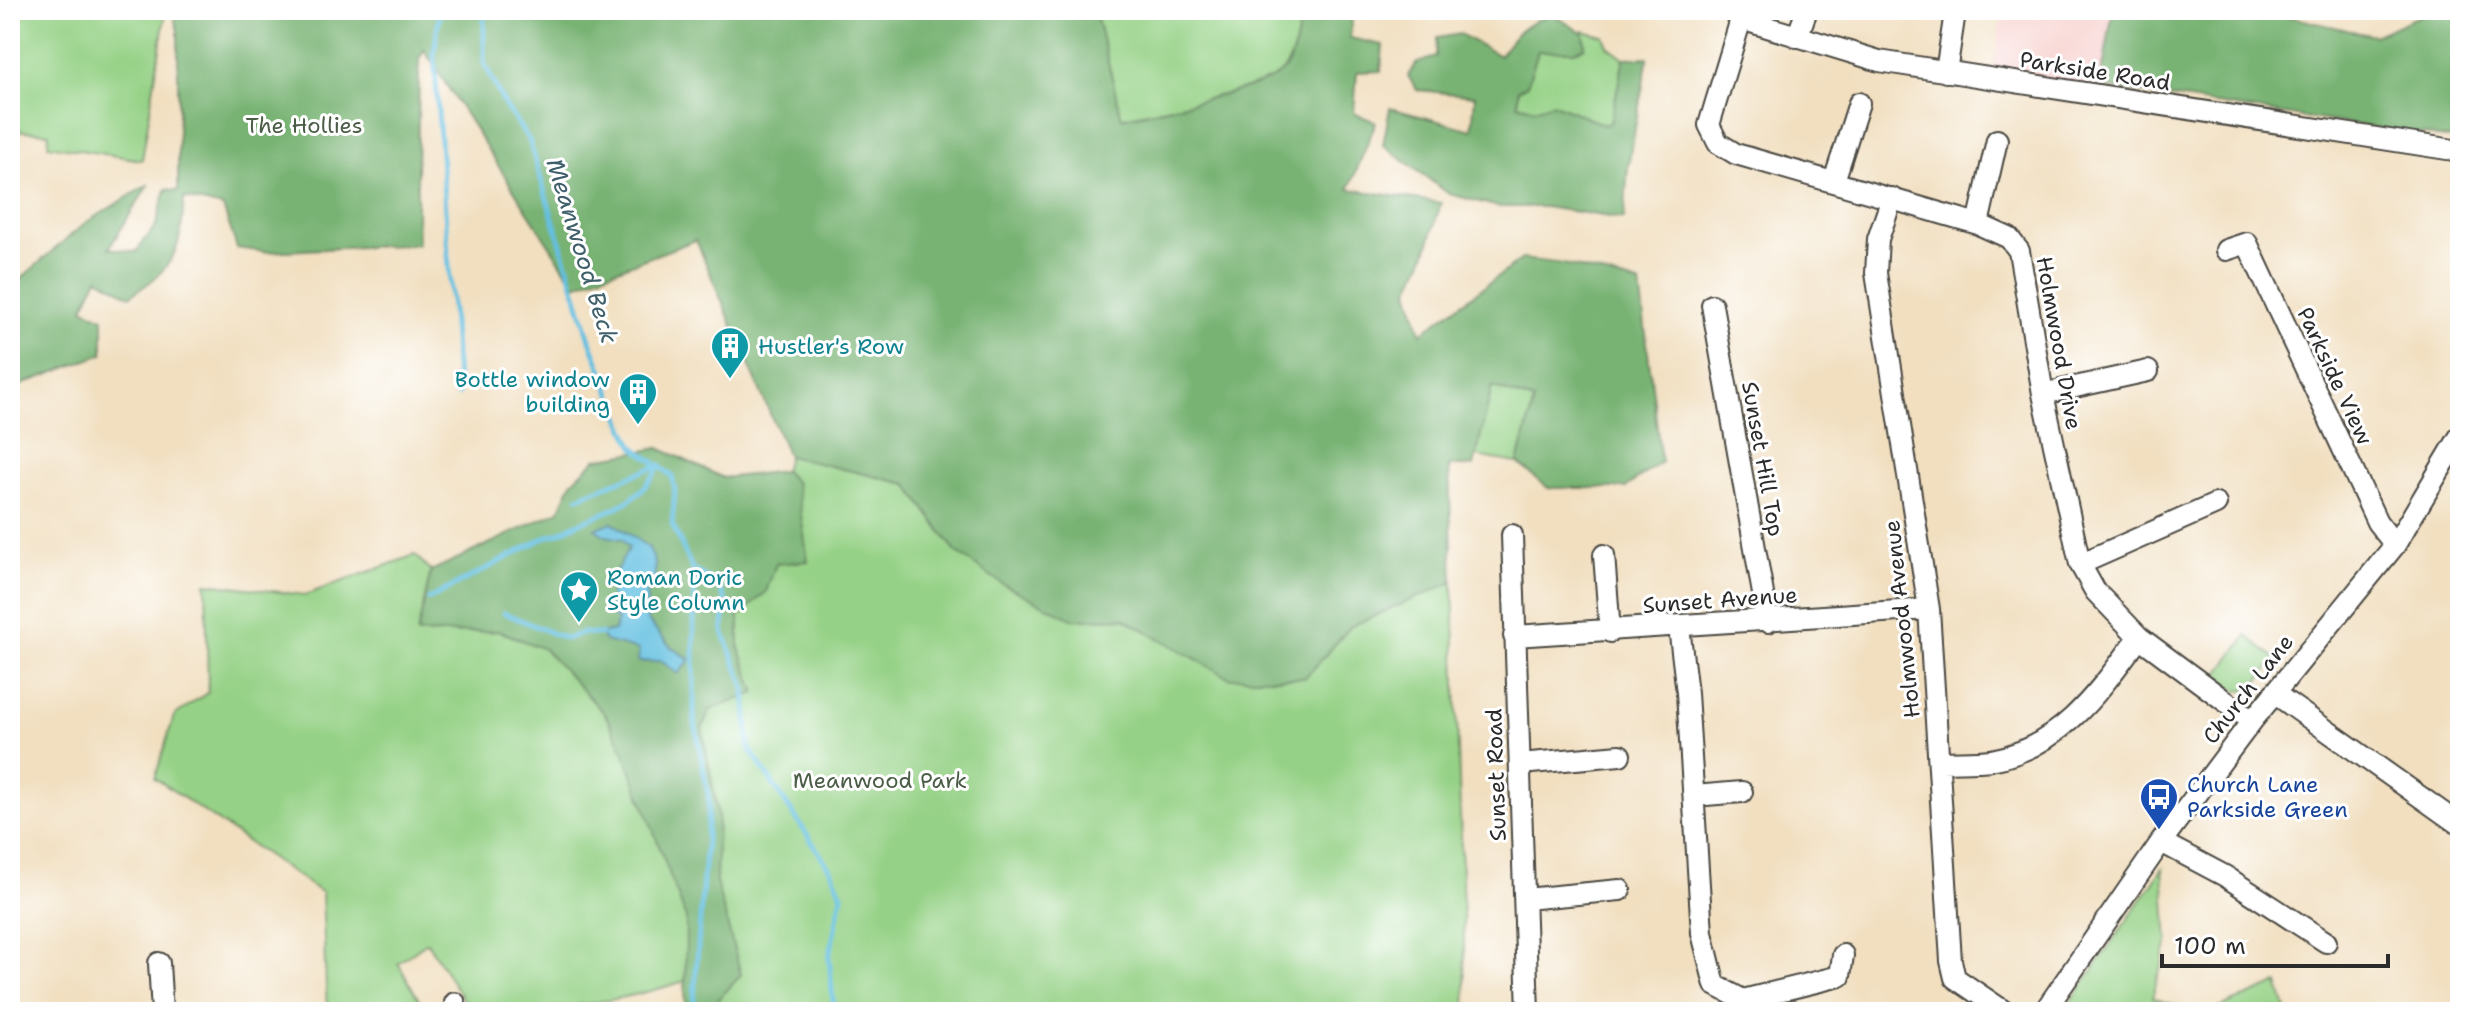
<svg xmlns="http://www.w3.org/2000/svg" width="2470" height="1022" font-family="'Shantell Sans',sans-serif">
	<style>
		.built { fill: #f7d0cd }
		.green { fill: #95d186; stroke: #607e58; stroke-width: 2 }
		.forest { fill: #78b373; stroke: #526f4f; stroke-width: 2; fill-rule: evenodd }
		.water { fill: #63c0e1; stroke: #477686; stroke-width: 2 }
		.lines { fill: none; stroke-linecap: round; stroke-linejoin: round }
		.stream { stroke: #63c0e1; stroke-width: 5 }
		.minor-casing { stroke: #494641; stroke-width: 24 }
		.minor { stroke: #fff; stroke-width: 20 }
		.labels { text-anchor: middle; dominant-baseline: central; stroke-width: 6; stroke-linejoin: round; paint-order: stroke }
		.street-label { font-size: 22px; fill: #2b2b2b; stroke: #fff }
		.park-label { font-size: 22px; fill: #4b5d46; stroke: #fff }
		.culture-label { font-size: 22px; fill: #0d838f; stroke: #fff; text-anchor: start }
		.transit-label { font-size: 22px; fill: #164399; stroke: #fff; text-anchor: start }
		.water-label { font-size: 24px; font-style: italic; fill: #3f5f6b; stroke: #fff }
	</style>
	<rect width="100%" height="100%" fill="#fff"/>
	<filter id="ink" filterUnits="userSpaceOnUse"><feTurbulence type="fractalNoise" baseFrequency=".0125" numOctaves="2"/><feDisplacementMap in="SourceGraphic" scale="16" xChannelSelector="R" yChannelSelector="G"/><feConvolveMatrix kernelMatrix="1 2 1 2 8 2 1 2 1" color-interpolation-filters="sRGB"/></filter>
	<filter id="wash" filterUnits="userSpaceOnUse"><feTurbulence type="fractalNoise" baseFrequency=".006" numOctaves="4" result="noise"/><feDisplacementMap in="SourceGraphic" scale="32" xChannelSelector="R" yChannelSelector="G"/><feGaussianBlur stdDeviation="1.8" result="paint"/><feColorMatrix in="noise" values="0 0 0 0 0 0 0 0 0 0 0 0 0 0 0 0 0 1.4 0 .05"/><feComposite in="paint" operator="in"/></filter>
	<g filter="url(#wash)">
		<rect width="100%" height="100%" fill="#f1dfc0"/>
		<path class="built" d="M 2003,10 L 2113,10 L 2100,87 L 1992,70 Z"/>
		<path class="green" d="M 10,10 L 166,10 L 142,160 L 48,145 L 49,133 L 10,130 Z
			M 1095,10 L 1303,10 C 1298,29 1296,61 1279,74 C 1254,92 1156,109 1121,118 Z
			M 1583,31 L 1604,36 L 1608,46 L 1624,58 L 1611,123 L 1604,125 L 1552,103 L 1535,109 L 1518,104 L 1518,90 L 1527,84 L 1538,51 L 1574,51 L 1585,47 Z
			M 1492,387 L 1534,401 L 1518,463 L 1475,456 Z
			M 659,448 L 723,478 L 784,471 L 788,456 L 907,484 L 956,552 L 1072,619 L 1123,618 L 1230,678 L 1305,678 L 1351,626 L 1453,582 L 1466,1012 L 685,1012 L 685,981 C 615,1004 544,1012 471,1012 L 427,942 L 398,963 L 426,1012 L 327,1012 L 322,893 L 155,778 L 174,716 L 208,692 L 206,583 L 305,595 L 415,555 L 431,571 L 417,634 L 499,631 L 543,648 L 662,478 Z
			M 2247,636 L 2276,659 L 2254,688 L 2238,691 L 2217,676 Z
			M 2163,868 L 2168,943 L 2152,998 L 2198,1012 L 2064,1012 Z
			M 2278,984 L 2287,1012 L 2210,1012 L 2272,986 Z"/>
		<path class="forest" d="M 172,10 L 1095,10 L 1122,118 C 1156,110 1255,92 1279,74 C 1296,61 1298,29 1303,10 L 1353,10 L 1350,38 L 1383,45 L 1381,71 L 1357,72 L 1354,113 L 1376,122 L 1349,189 L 1441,203 L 1425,256 L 1409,290 L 1421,333 L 1522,259 L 1564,264 L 1640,284 L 1661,462 L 1625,488 L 1548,488 L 1518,463 L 1534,401 L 1492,387 L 1474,466 L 1449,466 L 1453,582 L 1351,626 L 1305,678 L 1230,678 L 1123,618 L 1072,619 L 1004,585 L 956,552 L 907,484 L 788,456 L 696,240 L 575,285 L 424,50 L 419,59 C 419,121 415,182 418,244 L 266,252 L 237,248 L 223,207 L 184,198 C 181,249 176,267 130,296 L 98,278 L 83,308 L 103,318 L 103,354 L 10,389 L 10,288 L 85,223 L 149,184 L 109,248 L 136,252 L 156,225 L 166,189 L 178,191 L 178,31 Z
			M 2113,10 L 2260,10 L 2374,36 L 2433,10 L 2460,10 L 2460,140 L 2100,87 Z
			M 1552,14 L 1584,34 L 1585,47 L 1574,51 L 1538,51 L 1527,85 L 1518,90 L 1518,104 L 1535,109 L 1552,103 L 1604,125 L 1610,123 L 1624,58 L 1648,57 L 1628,166 L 1624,219 L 1544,207 L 1499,207 L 1449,194 L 1383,145 L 1390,108 L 1472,130 L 1475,96 L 1417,90 L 1408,76 L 1416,63 L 1436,57 L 1437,38 L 1460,34 L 1500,56 C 1514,32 1526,24 1552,14 Z
			M 659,448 L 723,478 L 785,471 L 796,483 L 808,561 L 776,564 L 766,592 L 739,616 L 739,648 L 756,693 L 710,710 L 702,729 L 718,814 L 716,882 L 741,975 L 707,1012 L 685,1012 L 686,918 L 622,747 L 605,714 L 544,649 L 500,631 L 417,634 L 431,571 L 559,511 L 572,482 L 596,459 ZM 612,522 L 649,548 L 655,577 L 647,588 L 647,620 L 670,646 L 690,659 L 639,662 L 639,650 L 602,634 L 614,631 L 618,621 L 612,578 L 629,548 L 622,539 L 606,536 Z"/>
		<path class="water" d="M 612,522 L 649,548 L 655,563 L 655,577 L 647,588 L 647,620 L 670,646 L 690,660 L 678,674 L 661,661 L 638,662 L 639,650 L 605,641 L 601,634 L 614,631 L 617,621 L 609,611 L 612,578 L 629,548 L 622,539 L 606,536 L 595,529 Z"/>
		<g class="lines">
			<path class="stream" d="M 440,10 L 434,54 L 458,395
				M 484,10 L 484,63 L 505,106 L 529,140 L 591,343 L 623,425 L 634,447 L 672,476 L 675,491 L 672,524 L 693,570 L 718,584 L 725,600 L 723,632 L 745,687 L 749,748 L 832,872 L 842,895 L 829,958 L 834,1012
				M 578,497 L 659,465
				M 429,599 L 548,536 C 562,534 568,527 581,522 C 618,508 640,501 660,465
				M 504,613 L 566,639 L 582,633 L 601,634
				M 693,1012 L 709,800 L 694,717 L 694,571"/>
		</g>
	</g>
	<g filter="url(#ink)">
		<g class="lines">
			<g class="minor-casing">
				<path id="minor" d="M 1739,10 L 1741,19 L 1709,125 L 1718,143 L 1736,154 L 1978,224 L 2009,238 L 2019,251 L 2043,394 L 2080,564 L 2095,591 L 2139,637 L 2252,721
					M 1733,12 L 1741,19 L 1879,61 L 2460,151
					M 1797,37 L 1807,10
					M 1946,72 L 1954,19 L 1950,10
					M 1834,181 L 1859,103
					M 1892,198 L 1878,239 L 1876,273 L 1929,609 L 1951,961 L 1955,978 L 2005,1012
					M 1978,224 L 1997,140
					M 2226,250 L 2247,243 L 2377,522 L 2395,545
					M 1712,305 L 1768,622
					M 2043,394 L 2148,371
					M 1512,535 L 1528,1012
					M 1604,555 L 1610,632
					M 2080,564 L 2216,504
					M 1679,627 L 1687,693 L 1702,933 L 1715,985 L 1743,1000 L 1740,1012
					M 1514,636 L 1929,609
					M 2274,693 L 2460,825
					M 1941,762 C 1957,761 1975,762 1991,760 C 2061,748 2100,690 2139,637
					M 1520,764 L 1620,755
					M 1694,796 L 1742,792
					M 2161,842 L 2225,876 L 2326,942
					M 1525,899 L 1620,890
					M 159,963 L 162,1012
					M 1743,1000 L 1840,976 L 1843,955
					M 455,1003 L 457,1012
					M 2044,1012 L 2161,842 L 2252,721 L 2395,545 L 2460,436"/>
			</g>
			<use href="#minor" class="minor"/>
		</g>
	</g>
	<defs>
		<g id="building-pin" transform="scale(2)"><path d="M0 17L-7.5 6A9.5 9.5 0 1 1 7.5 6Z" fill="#0f9aa8" stroke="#fff"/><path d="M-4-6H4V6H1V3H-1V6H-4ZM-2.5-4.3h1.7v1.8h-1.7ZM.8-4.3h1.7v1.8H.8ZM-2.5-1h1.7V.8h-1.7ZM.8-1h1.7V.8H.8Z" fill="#fff"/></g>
		<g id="sight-pin" transform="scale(2)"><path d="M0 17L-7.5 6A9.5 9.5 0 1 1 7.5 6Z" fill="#0f9aa8" stroke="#fff"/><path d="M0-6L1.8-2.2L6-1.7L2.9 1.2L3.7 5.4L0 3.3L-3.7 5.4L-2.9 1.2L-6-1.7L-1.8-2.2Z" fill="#fff"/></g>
		<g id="bus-pin" transform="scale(2)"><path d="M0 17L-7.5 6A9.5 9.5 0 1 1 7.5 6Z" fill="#1a4fb4" stroke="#fff"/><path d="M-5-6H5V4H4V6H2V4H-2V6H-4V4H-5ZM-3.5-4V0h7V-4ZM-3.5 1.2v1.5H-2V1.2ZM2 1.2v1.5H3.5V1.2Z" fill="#fff"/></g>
	</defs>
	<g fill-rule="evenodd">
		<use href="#building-pin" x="730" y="346"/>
		<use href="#building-pin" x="638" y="392"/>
		<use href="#sight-pin" x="579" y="590"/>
		<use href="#bus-pin" x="2159" y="797"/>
	</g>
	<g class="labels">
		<g class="street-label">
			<text transform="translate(2095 71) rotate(9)">Parkside Road</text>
			<text transform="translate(2059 343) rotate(80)">Holmwood Drive</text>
			<text transform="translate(2335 376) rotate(65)">Parkside View</text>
			<text transform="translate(1763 459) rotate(80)">Sunset Hill Top</text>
			<text transform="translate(1720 600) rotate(-4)">Sunset Avenue</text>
			<text transform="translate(1902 619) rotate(-96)">Holmwood Avenue</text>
			<text transform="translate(2248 689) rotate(-52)">Church Lane</text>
			<text transform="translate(1496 775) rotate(-92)">Sunset Road</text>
		</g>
		<g class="park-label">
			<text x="304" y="125">The Hollies</text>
			<text x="880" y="780">Meanwood Park</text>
		</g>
		<g class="culture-label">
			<text x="758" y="346">Hustler's Row</text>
			<text x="610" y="379" text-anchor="end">Bottle window<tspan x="610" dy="25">building</tspan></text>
			<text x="607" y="577">Roman Doric<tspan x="607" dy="25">Style Column</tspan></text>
		</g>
		<g class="transit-label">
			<text x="2187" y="784">Church Lane<tspan x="2187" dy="25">Parkside Green</tspan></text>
		</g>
		<g class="water-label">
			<text transform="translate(582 251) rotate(73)">Meanwood Beck</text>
		</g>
	</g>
	<rect width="2470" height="1022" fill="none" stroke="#fff" stroke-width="40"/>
	<path d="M2162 954v12h226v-12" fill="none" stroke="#2b2b2b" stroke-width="4"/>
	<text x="2174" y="954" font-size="24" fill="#2b2b2b" stroke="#ffffff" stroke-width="6" paint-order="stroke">100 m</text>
</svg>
